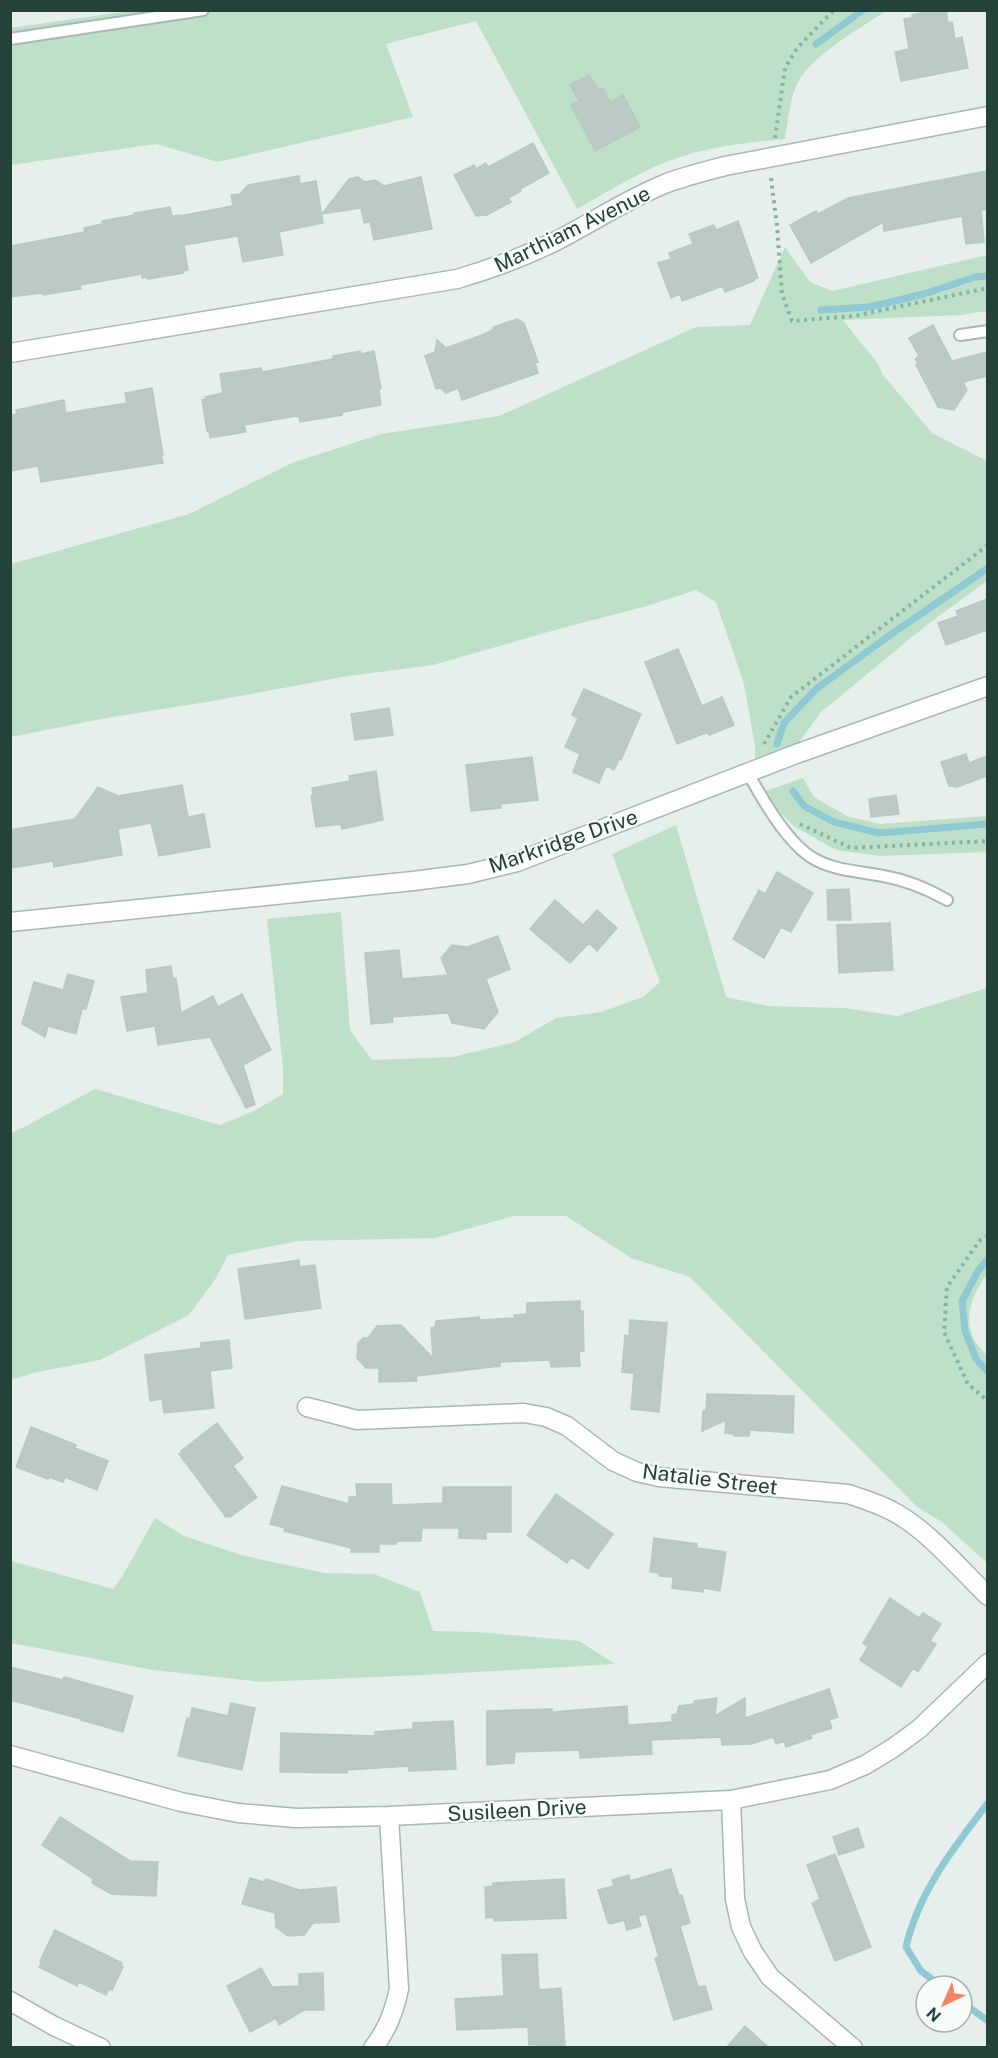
<svg xmlns="http://www.w3.org/2000/svg" width="998" height="2058" font-family="'Public Sans',sans-serif">
	<style>
		.green { fill: #bfe0c8 }
		.lines { fill: none; stroke-linecap: round; stroke-linejoin: round }
		.stream { stroke: #8ec9d4; stroke-width: 7 }
		.building { fill: #bbcac4; stroke: #b8c9c2; stroke-width: 1.5 }
		.lane-casing { stroke: #a8b8b2; stroke-width: 14 }
		.street-casing { stroke: #a8b8b2; stroke-width: 21 }
		.path { stroke: #86b3a5; stroke-width: 4; stroke-dasharray: 3 4.5; stroke-linecap: butt }
		.lane { stroke: #fff; stroke-width: 10 }
		.street { stroke: #fff; stroke-width: 18 }
		.labels { text-anchor: middle; dominant-baseline: central; stroke-width: 4.5; stroke-linejoin: round; paint-order: stroke }
		.street-label { font-size: 21px; fill: #24423a; stroke: #f7fbf9 }
	</style>
	<rect width="100%" height="100%" fill="#e6efeb"/>
	<path class="green" d="M 136,10 L 886,11 C 859,29 806,58 795,89 C 789,104 788,123 785,139 C 740,143 696,148 654,167 C 628,179 602,195 577,209 L 476,21 L 386,44 L 413,117 L 218,162 L 156,144 L 11,165 L 10,28 Z
		M 785,247 L 810,282 L 832,291 L 987,255 L 987,311 L 961,315 L 843,320 L 878,364 L 883,375 L 932,433 L 987,461 L 987,581 L 928,624 L 821,712 L 798,744 L 755,760 L 755,746 L 744,684 L 716,602 L 696,590 L 647,606 L 555,630 L 433,665 L 348,676 L 213,701 L 106,718 L 11,737 L 11,564 L 189,514 L 292,463 L 381,434 L 499,416 L 696,327 L 750,325 Z
		M 803,778 L 814,797 L 847,816 L 880,824 L 987,816 L 987,852 L 879,856 L 836,850 L 795,827 L 760,793 Z
		M 676,825 L 726,997 L 767,1006 L 844,1008 L 897,1016 L 987,988 L 987,1275 C 973,1291 962,1320 975,1341 C 978,1346 983,1351 987,1355 L 987,1563 L 942,1522 L 917,1507 L 690,1277 L 631,1258 L 566,1216 L 514,1216 L 435,1238 L 299,1241 L 228,1255 L 216,1278 L 189,1315 L 100,1360 L 33,1373 L 11,1380 L 11,1133 L 28,1125 L 95,1089 L 220,1125 L 254,1111 L 283,1094 L 283,1068 L 267,919 L 341,912 L 350,1030 L 372,1060 L 453,1057 L 515,1042 L 556,1018 L 601,1012 L 643,997 L 660,982 L 612,854 Z
		M 155,1518 L 184,1536 L 245,1556 L 324,1573 L 374,1574 L 420,1592 L 433,1631 L 477,1632 L 579,1641 L 615,1664 L 443,1674 L 262,1682 L 153,1670 L 11,1643 L 11,1561 L 113,1589 L 123,1575 Z"/>
	<g class="lines">
		<path class="stream" d="M 816,44 L 863,10
			M 821,310 L 869,307 L 924,294 L 975,277 L 988,276
			M 777,744 L 784,723 L 816,689 L 890,635 L 988,568
			M 793,791 L 804,806 L 834,822 L 879,833 L 988,824
			M 988,1259 L 978,1271 L 962,1301 L 965,1331 L 976,1359 L 988,1372
			M 941,1986 L 921,1971 L 906,1947 C 918,1893 954,1847 988,1803
			M 962,2002 L 988,2021"/>
	</g>
	<path class="building" d="M 933,10 L 946,10 L 948,23 L 952,22 L 955,39 L 962,37 L 968,68 L 901,81 L 895,52 L 909,49 L 904,19 L 912,18 L 912,15 Z
		M 589,75 L 598,90 L 603,88 L 610,102 L 623,95 L 640,127 L 595,151 L 571,105 L 579,101 L 570,85 Z
		M 533,143 L 549,173 L 520,189 L 521,191 L 508,198 L 511,202 L 487,215 L 476,216 L 454,175 L 474,165 L 476,169 L 486,163 L 488,167 Z
		M 987,171 L 987,209 L 981,210 L 984,242 L 966,244 L 962,216 L 884,231 L 883,222 L 811,263 L 790,225 L 816,211 L 818,214 L 848,198 Z
		M 299,176 L 300,184 L 316,181 L 323,223 L 279,232 L 283,255 L 243,262 L 238,236 L 184,245 L 188,270 L 183,271 L 183,273 L 148,279 L 148,277 L 142,278 L 142,274 L 80,285 L 81,289 L 43,295 L 42,293 L 10,297 L 10,246 L 85,232 L 84,228 L 102,224 L 102,221 L 135,215 L 134,213 L 170,207 L 172,216 L 185,215 L 233,206 L 231,195 L 240,194 L 248,185 Z
		M 358,177 L 365,182 L 375,180 L 384,186 L 421,177 L 432,229 L 374,240 L 370,222 L 364,223 L 361,208 L 322,214 L 349,179 Z
		M 738,221 L 758,278 L 754,279 L 754,281 L 725,292 L 723,286 L 682,301 L 680,294 L 671,298 L 658,263 L 671,259 L 669,253 L 693,244 L 689,234 L 714,225 L 716,230 Z
		M 517,319 L 524,323 L 538,362 L 535,363 L 538,373 L 462,400 L 458,388 L 446,393 L 441,388 L 436,389 L 425,356 L 435,352 L 437,340 L 446,348 L 482,335 L 493,330 L 493,327 Z
		M 933,325 L 952,361 L 987,352 L 987,376 L 963,382 L 967,390 L 954,410 L 938,407 L 916,365 L 918,364 L 915,359 L 919,356 L 909,338 Z
		M 360,351 L 361,354 L 374,351 L 381,388 L 379,390 L 381,405 L 343,412 L 342,415 L 300,422 L 299,417 L 296,416 L 262,422 L 244,425 L 246,432 L 210,438 L 209,431 L 207,431 L 202,400 L 206,399 L 205,397 L 223,393 L 220,374 L 261,368 L 262,372 L 333,359 L 333,356 Z
		M 152,388 L 163,455 L 161,455 L 163,463 L 41,482 L 38,466 L 10,471 L 10,415 L 17,414 L 16,410 L 64,400 L 66,413 L 127,403 L 125,393 Z
		M 987,599 L 987,630 L 946,645 L 938,623 L 958,616 L 956,611 Z
		M 678,649 L 702,706 L 722,697 L 734,725 L 709,735 L 708,732 L 677,744 L 645,662 Z
		M 584,689 L 641,714 L 621,760 L 619,759 L 614,770 L 606,766 L 599,783 L 573,772 L 580,754 L 565,747 L 578,718 L 572,715 Z
		M 389,708 L 393,735 L 355,740 L 351,714 Z
		M 966,754 L 969,763 L 987,756 L 987,776 L 957,787 L 949,786 L 941,762 Z
		M 532,757 L 538,800 L 500,804 L 501,808 L 471,811 L 466,765 Z
		M 376,771 L 383,820 L 342,829 L 341,824 L 316,827 L 311,796 L 313,795 L 312,788 L 350,781 L 349,776 Z
		M 182,785 L 188,817 L 204,814 L 210,847 L 159,856 L 151,823 L 118,829 L 122,855 L 54,867 L 53,861 L 10,868 L 10,830 L 75,819 L 98,787 L 118,796 Z
		M 896,795 L 899,814 L 871,817 L 869,799 Z
		M 777,872 L 813,893 L 791,932 L 781,927 L 764,958 L 733,939 L 759,890 L 765,894 Z
		M 849,889 L 851,920 L 828,920 L 827,890 Z
		M 555,900 L 583,925 L 597,910 L 617,928 L 597,951 L 589,943 L 570,963 L 530,929 Z
		M 890,923 L 893,970 L 839,973 L 837,925 Z
		M 498,936 L 510,969 L 486,979 L 498,1012 L 484,1029 L 452,1023 L 448,1013 L 392,1017 L 393,1022 L 371,1024 L 365,953 L 399,950 L 402,979 L 448,975 L 441,958 L 452,945 L 467,947 Z
		M 171,966 L 173,979 L 176,978 L 181,1013 L 213,996 L 218,1007 L 242,994 L 271,1050 L 243,1065 L 255,1104 L 246,1108 L 210,1037 L 158,1045 L 155,1026 L 127,1031 L 121,997 L 148,993 L 146,970 Z
		M 68,974 L 94,981 L 86,1009 L 82,1009 L 76,1034 L 48,1026 L 45,1037 L 22,1024 L 34,982 L 63,990 Z
		M 299,1260 L 300,1267 L 315,1265 L 321,1308 L 245,1319 L 238,1269 Z
		M 580,1301 L 580,1311 L 583,1311 L 584,1351 L 579,1351 L 580,1366 L 551,1367 L 550,1360 L 500,1362 L 500,1366 L 416,1376 L 417,1381 L 379,1382 L 379,1368 L 366,1368 L 357,1358 L 358,1343 L 363,1338 L 368,1338 L 377,1326 L 401,1325 L 433,1358 L 431,1328 L 435,1327 L 436,1321 L 479,1317 L 480,1320 L 515,1318 L 514,1315 L 527,1314 L 527,1303 Z
		M 630,1320 L 667,1323 L 659,1412 L 631,1409 L 634,1373 L 622,1372 L 625,1335 L 629,1336 Z
		M 229,1340 L 232,1368 L 210,1371 L 214,1408 L 164,1413 L 162,1399 L 150,1401 L 145,1355 L 201,1348 L 201,1343 Z
		M 707,1394 L 794,1396 L 793,1433 L 750,1430 L 749,1436 L 734,1436 L 734,1434 L 725,1433 L 726,1420 L 702,1431 L 703,1411 L 706,1410 Z
		M 217,1423 L 243,1458 L 233,1466 L 257,1497 L 230,1517 L 228,1516 L 226,1517 L 179,1454 L 182,1452 L 181,1451 Z
		M 31,1427 L 76,1445 L 75,1448 L 108,1461 L 97,1490 L 65,1477 L 63,1482 L 49,1477 L 48,1479 L 16,1467 Z
		M 356,1484 L 391,1484 L 392,1505 L 443,1503 L 443,1487 L 511,1487 L 511,1532 L 486,1532 L 486,1539 L 459,1538 L 459,1528 L 422,1528 L 421,1541 L 397,1541 L 396,1544 L 379,1544 L 379,1552 L 351,1552 L 351,1548 L 284,1531 L 285,1528 L 270,1524 L 282,1486 L 349,1504 L 349,1497 L 357,1497 Z
		M 556,1494 L 613,1534 L 588,1569 L 571,1557 L 567,1563 L 527,1535 Z
		M 654,1538 L 697,1544 L 697,1548 L 726,1552 L 720,1591 L 703,1588 L 703,1592 L 672,1588 L 673,1577 L 659,1576 L 659,1573 L 650,1572 Z
		M 890,1598 L 919,1618 L 923,1613 L 941,1624 L 930,1641 L 936,1644 L 918,1672 L 913,1668 L 901,1687 L 860,1660 L 868,1647 L 863,1643 Z
		M 10,1667 L 63,1680 L 64,1677 L 133,1696 L 123,1732 L 81,1720 L 81,1719 L 10,1700 Z
		M 829,1689 L 838,1717 L 829,1720 L 832,1728 L 810,1735 L 812,1738 L 786,1747 L 784,1741 L 776,1744 L 773,1737 L 751,1744 L 722,1745 L 721,1737 L 651,1740 L 652,1754 L 580,1758 L 579,1750 L 515,1752 L 514,1763 L 487,1765 L 487,1711 L 552,1709 L 552,1712 L 627,1706 L 628,1725 L 672,1722 L 672,1715 L 677,1714 L 679,1706 L 694,1704 L 694,1701 L 717,1698 L 715,1716 L 745,1698 L 745,1718 Z
		M 231,1703 L 255,1708 L 242,1770 L 178,1756 L 187,1718 L 190,1719 L 192,1708 L 228,1716 Z
		M 453,1721 L 456,1769 L 409,1771 L 409,1766 L 347,1770 L 347,1773 L 280,1772 L 281,1733 L 375,1736 L 375,1732 L 413,1729 L 413,1723 Z
		M 60,1817 L 130,1861 L 158,1862 L 156,1896 L 111,1894 L 92,1883 L 93,1879 L 42,1845 Z
		M 858,1828 L 864,1847 L 839,1855 L 833,1837 Z
		M 835,1854 L 871,1947 L 835,1961 L 812,1903 L 820,1899 L 807,1865 Z
		M 671,1869 L 679,1896 L 682,1895 L 690,1923 L 680,1926 L 698,1987 L 705,1986 L 712,2009 L 674,2020 L 655,1958 L 659,1957 L 646,1914 L 638,1916 L 641,1926 L 627,1930 L 624,1920 L 611,1924 L 608,1923 L 598,1890 L 614,1886 L 612,1880 L 629,1875 L 630,1881 Z
		M 250,1878 L 264,1882 L 266,1879 L 299,1890 L 336,1887 L 339,1922 L 313,1923 L 304,1935 L 288,1936 L 276,1927 L 275,1913 L 242,1904 Z
		M 564,1879 L 566,1918 L 494,1921 L 494,1917 L 486,1918 L 485,1887 L 493,1886 L 493,1883 Z
		M 55,1930 L 122,1963 L 121,1966 L 123,1967 L 112,1990 L 109,1989 L 106,1995 L 79,1982 L 77,1986 L 39,1967 L 42,1962 L 40,1961 Z
		M 537,1954 L 539,1990 L 561,1988 L 565,2045 L 536,2046 L 536,2044 L 529,2045 L 528,2027 L 457,2030 L 455,1999 L 504,1996 L 502,1955 Z
		M 261,1968 L 272,1987 L 299,1986 L 299,1974 L 323,1973 L 324,2010 L 304,2010 L 279,2025 L 276,2018 L 250,2032 L 227,1986 Z
		M 745,2026 L 769,2048 L 726,2048 Z"/>
	<g class="lines">
		<g class="lane-casing">
			<path id="lane" d="M 10,39 L 203,10
				M 960,335 L 988,331
				M 748,773 C 762,799 786,841 811,857 C 833,871 859,871 883,876 C 907,880 926,888 947,900"/>
		</g>
		<g class="street-casing">
			<path id="street" d="M 10,353 L 457,279 C 491,269 524,257 556,241 C 593,222 629,198 667,183 C 686,176 706,171 725,166 L 988,116
				M 10,922 L 413,881 L 468,874 L 517,862 L 796,754 L 988,686
				M 307,1407 L 357,1420 L 524,1413 L 546,1417 L 567,1426 L 613,1461 L 637,1472 L 659,1477 L 848,1494 C 866,1500 883,1505 899,1515 C 930,1533 962,1571 988,1596
				M 10,1755 L 181,1802 L 238,1813 L 296,1818 L 389,1816 L 731,1800 L 830,1780 L 865,1765 L 893,1748 L 919,1729 L 988,1663
				M 731,1800 L 735,1899 L 741,1927 L 753,1952 L 770,1977 L 853,2048
				M 10,2001 L 54,2026 L 101,2048
				M 373,2048 C 388,2029 394,2011 399,1989 L 389,1816"/>
		</g>
		<path class="path" d="M 775,138 L 785,68 L 798,47 L 834,10
			M 771,178 L 777,226 L 782,294 L 792,321 L 854,316 L 988,288
			M 764,744 L 791,697 L 988,545
			M 800,824 L 851,848 L 988,841
			M 988,1236 L 980,1240 L 947,1287 L 944,1332 L 968,1384 L 988,1401"/>
		<use href="#lane" class="lane"/>
		<use href="#street" class="street"/>
	</g>
	<g class="labels">
		<g class="street-label">
			<text transform="translate(572 229) rotate(-26)">Marthiam Avenue</text>
			<text transform="translate(563 841) rotate(-19)">Markridge Drive</text>
			<text transform="translate(710 1479) rotate(7)">Natalie Street</text>
			<text transform="translate(517 1810) rotate(-3)">Susileen Drive</text>
		</g>
	</g>
	<rect width="998" height="2058" fill="none" stroke="#24423a" stroke-width="24"/>
	<g transform="translate(944 2004) rotate(224)"><circle r="28" fill="#f7fbf9" stroke="#a3b1ad" stroke-width="1.5"/>
	<path d="M0-4.5L10 22L0 15L-10 22Z" fill="#f4845f"/>
	<text y="-9" font-size="16" font-weight="bold" text-anchor="middle" fill="#24423a">N</text>
	</g>
</svg>
